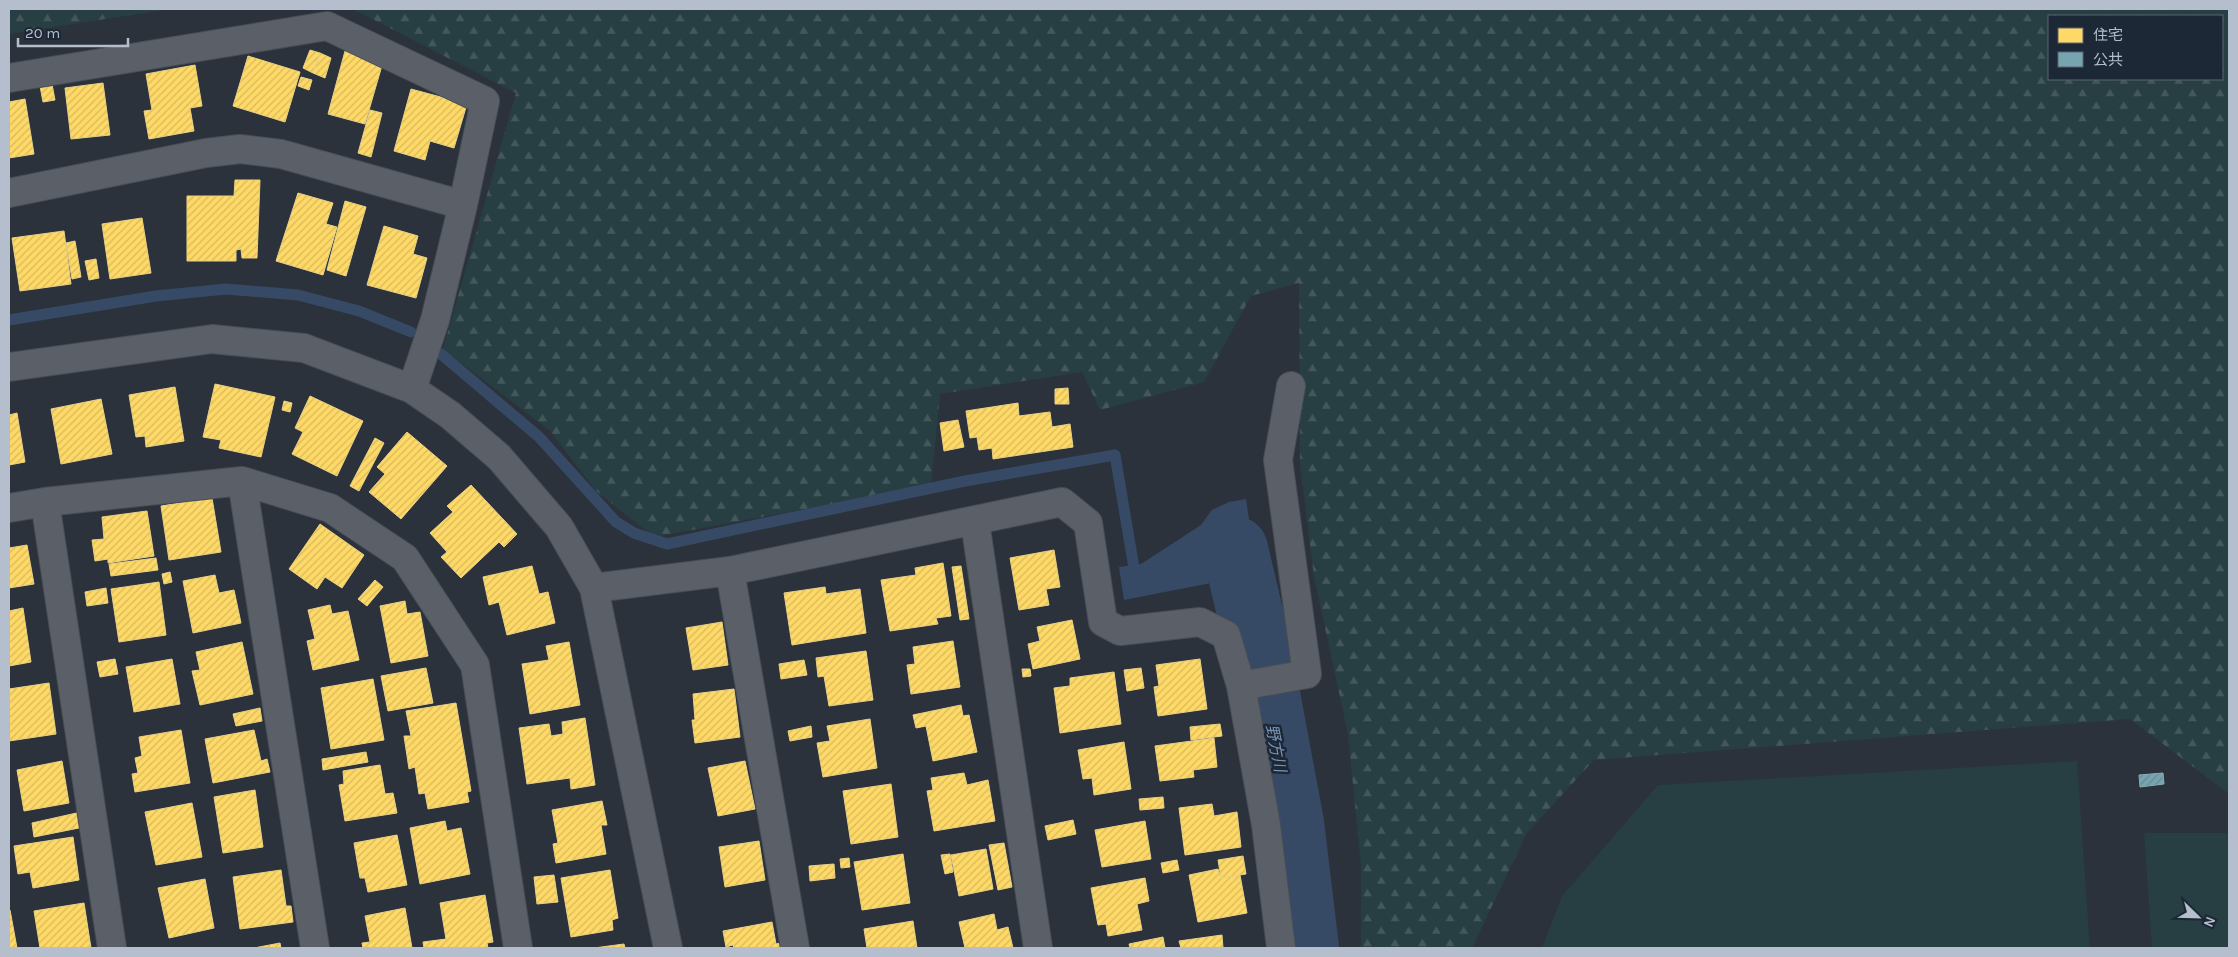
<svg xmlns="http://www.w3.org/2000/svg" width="2238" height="957" font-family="Karla,'Noto Sans JP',sans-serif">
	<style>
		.forest { fill: url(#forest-firs); fill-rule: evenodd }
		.garden { fill: #273e42 }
		.water { fill: #364a66 }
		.homes { fill: url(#homes-hatch); stroke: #e9d185 }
		.public { fill: url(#public-hatch); stroke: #89acb8 }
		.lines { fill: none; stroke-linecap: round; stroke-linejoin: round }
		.stream { stroke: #364a66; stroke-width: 11 }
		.river { stroke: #364a66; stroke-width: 66 }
		.minor-casing { stroke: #494e55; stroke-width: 30 }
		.minor { stroke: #5b6068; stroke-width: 28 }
		.labels { text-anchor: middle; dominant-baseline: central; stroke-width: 5; stroke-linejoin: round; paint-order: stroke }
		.water-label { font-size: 16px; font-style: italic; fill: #7b94b5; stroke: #1d2836 }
	</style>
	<defs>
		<pattern id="forest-firs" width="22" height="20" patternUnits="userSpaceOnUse" patternTransform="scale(1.25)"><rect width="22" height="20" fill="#273e42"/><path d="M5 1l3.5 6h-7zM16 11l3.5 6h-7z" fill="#44585c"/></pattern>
		<pattern id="homes-hatch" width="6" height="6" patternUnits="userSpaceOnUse" patternTransform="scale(1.25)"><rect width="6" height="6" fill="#ffd966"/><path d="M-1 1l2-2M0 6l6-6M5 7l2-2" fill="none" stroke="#d7b95e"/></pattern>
		<pattern id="public-hatch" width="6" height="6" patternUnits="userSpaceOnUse" patternTransform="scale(1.25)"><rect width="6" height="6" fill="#76a5af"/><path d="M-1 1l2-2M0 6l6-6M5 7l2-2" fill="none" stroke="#668a92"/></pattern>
	</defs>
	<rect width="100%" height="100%" fill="#2b323b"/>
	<path class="forest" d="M 9,9 L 170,9 L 9,34 Z
		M 353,9 L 2229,9 L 2229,794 L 2130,719 L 1594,760 L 1527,833 L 1472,948 L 1361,948 L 1361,866 L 1348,734 L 1314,577 L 1300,463 L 1299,283 L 1251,296 L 1204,382 L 1100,410 L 1082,372 L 940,394 L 931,486 L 654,537 L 596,491 L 550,431 L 443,349 L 516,93 ZM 2049,16 L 2222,16 L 2222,79 L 2049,79 Z"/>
	<path class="garden" d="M 2077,761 L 2090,948 L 1542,948 L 1562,896 L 1658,785 Z
		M 2144,833 L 2226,833 L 2229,835 L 2229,948 L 2152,948 Z"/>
	<path class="water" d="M 1246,499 L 1257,574 L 1124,600 L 1119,567 L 1141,564 L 1201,525 L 1212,510 L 1229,502 Z"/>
	<path class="homes" d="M 310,50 L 320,53 L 313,73 L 303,68 Z
		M 345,51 L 383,62 L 365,124 L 328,114 Z
		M 320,53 L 331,58 L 325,78 L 313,73 Z
		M 248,56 L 300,72 L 285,122 L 233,106 Z
		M 195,65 L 202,106 L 190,108 L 194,131 L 149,139 L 144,111 L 152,110 L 146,74 Z
		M 301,77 L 312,80 L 309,90 L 298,86 Z
		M 103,83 L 110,135 L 71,139 L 65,88 Z
		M 52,84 L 55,100 L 43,102 L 40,86 Z
		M 411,89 L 467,104 L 454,148 L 430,141 L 425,160 L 394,151 Z
		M 25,99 L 34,154 L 9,158 L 9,102 Z
		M 370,110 L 382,113 L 371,157 L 358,153 Z
		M 235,180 L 260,180 L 257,258 L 242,258 L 241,249 L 236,250 L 236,261 L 187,261 L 187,196 L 234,196 Z
		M 298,193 L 333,203 L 326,224 L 337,227 L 323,275 L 276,261 Z
		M 345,201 L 366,207 L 346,276 L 327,270 Z
		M 142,218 L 151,273 L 110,279 L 102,224 Z
		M 384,226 L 418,236 L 413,254 L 427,258 L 416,298 L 367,285 Z
		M 64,231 L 71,284 L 20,291 L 12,238 Z
		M 75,241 L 81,277 L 72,279 L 66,243 Z
		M 96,259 L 99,278 L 89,280 L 85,261 Z
		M 215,384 L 275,397 L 261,457 L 219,448 L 221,440 L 203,437 Z
		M 175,387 L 184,441 L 146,447 L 145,436 L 136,437 L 129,395 Z
		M 1068,388 L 1069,404 L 1055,404 L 1055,389 Z
		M 310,396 L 363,421 L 337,476 L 292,454 L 303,432 L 295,428 Z
		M 101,399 L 112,454 L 61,464 L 51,409 Z
		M 284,401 L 292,403 L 290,412 L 282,410 Z
		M 1018,403 L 1019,416 L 1050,412 L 1052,427 L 1070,424 L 1073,447 L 993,459 L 992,448 L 979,450 L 977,437 L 970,438 L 966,411 Z
		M 17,413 L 25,462 L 9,465 L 9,415 Z
		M 958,420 L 964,447 L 944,451 L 940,423 Z
		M 407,432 L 447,466 L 401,519 L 369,492 L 385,474 L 377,467 Z
		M 375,438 L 384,443 L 359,491 L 350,486 Z
		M 471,485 L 517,534 L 504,547 L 499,542 L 461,578 L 441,557 L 447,552 L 430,533 L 453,512 L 447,506 Z
		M 212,498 L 221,552 L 169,560 L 161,506 Z
		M 147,511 L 154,556 L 108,563 L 108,559 L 95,561 L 92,540 L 104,539 L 102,517 Z
		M 320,524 L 364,555 L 342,588 L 325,577 L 317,589 L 289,569 Z
		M 27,545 L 34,584 L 9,588 L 9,548 Z
		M 1054,550 L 1060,587 L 1046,589 L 1049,605 L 1019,610 L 1010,558 Z
		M 156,558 L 158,570 L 111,576 L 109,564 Z
		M 943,563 L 951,616 L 936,618 L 938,624 L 890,631 L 881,580 L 916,575 L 915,568 Z
		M 532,566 L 539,594 L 548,592 L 555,623 L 507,635 L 499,602 L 489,605 L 483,577 Z
		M 961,566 L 969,619 L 960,620 L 952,567 Z
		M 170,572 L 172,582 L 164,584 L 162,574 Z
		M 215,575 L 219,593 L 234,590 L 241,623 L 193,633 L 183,581 Z
		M 375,580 L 383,587 L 367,606 L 358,599 Z
		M 159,582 L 166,635 L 119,642 L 111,589 Z
		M 825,587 L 826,594 L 860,589 L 866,633 L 792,645 L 784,593 Z
		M 106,588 L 108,603 L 87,606 L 85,592 Z
		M 405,601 L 407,614 L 420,612 L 428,656 L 391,663 L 380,606 Z
		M 330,605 L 332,614 L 348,611 L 359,660 L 313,670 L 307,641 L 315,639 L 308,610 Z
		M 23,608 L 31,662 L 9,666 L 9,611 Z
		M 1072,620 L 1080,659 L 1033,669 L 1028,644 L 1040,641 L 1037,627 Z
		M 722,622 L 728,665 L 693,670 L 686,628 Z
		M 953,641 L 960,687 L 911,694 L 907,665 L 915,664 L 913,647 Z
		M 242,642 L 253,694 L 200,705 L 192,671 L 200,670 L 196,652 Z
		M 569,642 L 580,705 L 530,714 L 522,664 L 549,660 L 546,646 Z
		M 866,651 L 873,700 L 829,706 L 824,676 L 818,677 L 816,658 Z
		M 115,659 L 118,674 L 100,677 L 97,662 Z
		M 172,659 L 180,704 L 134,712 L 126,667 Z
		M 1200,659 L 1207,709 L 1158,716 L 1154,687 L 1159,686 L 1156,665 Z
		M 804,660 L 807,675 L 781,679 L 779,664 Z
		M 426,668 L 433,703 L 388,711 L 381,676 Z
		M 1141,668 L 1144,688 L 1127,691 L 1124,670 Z
		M 1022,669 L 1030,669 L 1031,676 L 1023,677 Z
		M 1114,672 L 1121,724 L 1060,733 L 1054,688 L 1070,686 L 1070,678 Z
		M 373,679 L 384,740 L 331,749 L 321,688 Z
		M 49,683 L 56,734 L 9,741 L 9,689 Z
		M 734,689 L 740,737 L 695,743 L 692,720 L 695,720 L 693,694 Z
		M 456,703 L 471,791 L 467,792 L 469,802 L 428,809 L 425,793 L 419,794 L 415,767 L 409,769 L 404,736 L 411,736 L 406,711 Z
		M 961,705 L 963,716 L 969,715 L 977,752 L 933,761 L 926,726 L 916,728 L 913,715 Z
		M 260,708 L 262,721 L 236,726 L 233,714 Z
		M 585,718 L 595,785 L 571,789 L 570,778 L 527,784 L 519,728 L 549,724 L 551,736 L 563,734 L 562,722 Z
		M 870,719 L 877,768 L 823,777 L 817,743 L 830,741 L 827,726 Z
		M 1220,724 L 1222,736 L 1191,740 L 1190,727 Z
		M 811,726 L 812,737 L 790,741 L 788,731 Z
		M 181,730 L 190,783 L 135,792 L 132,774 L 138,773 L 135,758 L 142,756 L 139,737 Z
		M 254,730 L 261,761 L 267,759 L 270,772 L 213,783 L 205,739 Z
		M 1214,738 L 1217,767 L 1193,770 L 1194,777 L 1160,781 L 1155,746 Z
		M 1124,742 L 1131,789 L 1094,795 L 1092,778 L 1083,779 L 1078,750 Z
		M 366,752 L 368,762 L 323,770 L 322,759 Z
		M 62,761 L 69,803 L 24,811 L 17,770 Z
		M 745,761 L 755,809 L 718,816 L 708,768 Z
		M 380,765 L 385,794 L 393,793 L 397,813 L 345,821 L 339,785 L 344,784 L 343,771 Z
		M 964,773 L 967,785 L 988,780 L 995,821 L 934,831 L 927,791 L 933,790 L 931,778 Z
		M 891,784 L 898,837 L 851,844 L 843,791 Z
		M 255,790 L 263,847 L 223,853 L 214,797 Z
		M 1163,797 L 1164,808 L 1140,810 L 1139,799 Z
		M 602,801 L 607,825 L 601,825 L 606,854 L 556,863 L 553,844 L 558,843 L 552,810 Z
		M 192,803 L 202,857 L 156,865 L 145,812 Z
		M 1212,804 L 1214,816 L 1237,812 L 1241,847 L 1185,855 L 1179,808 Z
		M 81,812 L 84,827 L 34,837 L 32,823 Z
		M 1073,820 L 1076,834 L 1048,840 L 1045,826 Z
		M 445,821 L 447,831 L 461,828 L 470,874 L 420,884 L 410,828 Z
		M 1145,821 L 1151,859 L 1102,867 L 1095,830 Z
		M 397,835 L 407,885 L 368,892 L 365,878 L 360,878 L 354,843 Z
		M 73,837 L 79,880 L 33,888 L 30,872 L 18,874 L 14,846 Z
		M 759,841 L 765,880 L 725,887 L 719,847 Z
		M 1004,843 L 1012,887 L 998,890 L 989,845 Z
		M 986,849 L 993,889 L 959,896 L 951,855 Z
		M 903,854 L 910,903 L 862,910 L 854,862 Z
		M 950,854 L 953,872 L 945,874 L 941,855 Z
		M 1243,856 L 1246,874 L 1221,878 L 1218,860 Z
		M 849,858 L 850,867 L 841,868 L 840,859 Z
		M 1177,860 L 1179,870 L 1163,873 L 1161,863 Z
		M 834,864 L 835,878 L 810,881 L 809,866 Z
		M 1218,869 L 1221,878 L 1240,875 L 1247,913 L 1198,922 L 1189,875 Z
		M 281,870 L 286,906 L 291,906 L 293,922 L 240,929 L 233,877 Z
		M 610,870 L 618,918 L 612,920 L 613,930 L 571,937 L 561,878 Z
		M 554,875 L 558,902 L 537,904 L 534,877 Z
		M 1145,878 L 1149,901 L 1137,904 L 1142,930 L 1108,936 L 1106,924 L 1098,925 L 1091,888 Z
		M 205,879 L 214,928 L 169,938 L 158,888 Z
		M 485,895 L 493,942 L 487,943 L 488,948 L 424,948 L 423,942 L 446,939 L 440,903 Z
		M 84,903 L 91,948 L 40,948 L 34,911 Z
		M 405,908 L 412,948 L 363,948 L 362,943 L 370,942 L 365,916 Z
		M 10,910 L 17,948 L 9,948 L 9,911 Z
		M 994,914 L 997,930 L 1008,927 L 1013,948 L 965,948 L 959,922 Z
		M 913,921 L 917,948 L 867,948 L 864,929 Z
		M 772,922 L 776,944 L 780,943 L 781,948 L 734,948 L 733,945 L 726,947 L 723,931 Z
		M 1222,935 L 1223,948 L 1181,948 L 1179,941 Z
		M 1163,937 L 1165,948 L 1130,948 L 1129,944 Z
		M 280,943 L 281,948 L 254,948 Z
		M 624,944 L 625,948 L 594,948 Z"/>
	<path class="public" d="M 2163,773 L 2164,784 L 2140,787 L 2139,775 Z"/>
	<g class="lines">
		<path class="stream" d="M 9,320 L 156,296 L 226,289 L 298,295 L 359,311 L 411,332
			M 441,354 L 539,437 L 616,522 L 634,533 L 667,544 L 965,481 L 1115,455 L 1135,574"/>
		<path class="river" d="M 1235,549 L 1259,651 L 1291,823 L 1306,948"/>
		<g class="minor-casing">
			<path id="minor" d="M 9,78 L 327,26 L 485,101 L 463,205 L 435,320 L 412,389
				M 9,193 L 206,153 L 240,149 L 281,154 L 463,205
				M 9,367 L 212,339 L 304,348 L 412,389 L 450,415 L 499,457 L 559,527 L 594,588 L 668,948
				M 242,481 L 315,948
				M 45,502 L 112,948
				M 9,508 L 45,502 L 242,481 L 330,508 L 405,558 L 475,665 L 518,948
				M 975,522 L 1038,948
				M 730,571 L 795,948
				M 594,588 L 730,571 L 1062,502 L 1088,523 L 1103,622 L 1120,631 L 1200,622 L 1226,635 L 1241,686 L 1266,825 L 1281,948
				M 1241,686 L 1307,674 L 1278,460 L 1291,386"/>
		</g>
		<use href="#minor" class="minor"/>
	</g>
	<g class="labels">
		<g class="water-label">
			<text transform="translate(1276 748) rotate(79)">野方川</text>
		</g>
	</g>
	<rect width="2238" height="957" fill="none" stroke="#b5becc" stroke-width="20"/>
	<rect x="2048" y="15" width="175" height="65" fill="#1d2836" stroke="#5a6472"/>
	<rect x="2058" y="28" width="25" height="15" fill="#ffd966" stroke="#5a6472"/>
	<text x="2093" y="40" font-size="15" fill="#b5becc">住宅</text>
	<rect x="2058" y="52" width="25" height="15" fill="#76a5af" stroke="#5a6472"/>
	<text x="2093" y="65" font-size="15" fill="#b5becc">公共</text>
	<g transform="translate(2198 917) rotate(113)" stroke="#1d2836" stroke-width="4" paint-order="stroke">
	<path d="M0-4L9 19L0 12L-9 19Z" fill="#b5becc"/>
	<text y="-8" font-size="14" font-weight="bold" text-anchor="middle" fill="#b5becc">N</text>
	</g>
	<path d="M18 38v8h110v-8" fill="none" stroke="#b5becc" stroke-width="2.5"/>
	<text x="25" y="38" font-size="15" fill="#b5becc" stroke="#1d2836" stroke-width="4" paint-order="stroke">20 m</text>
</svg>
